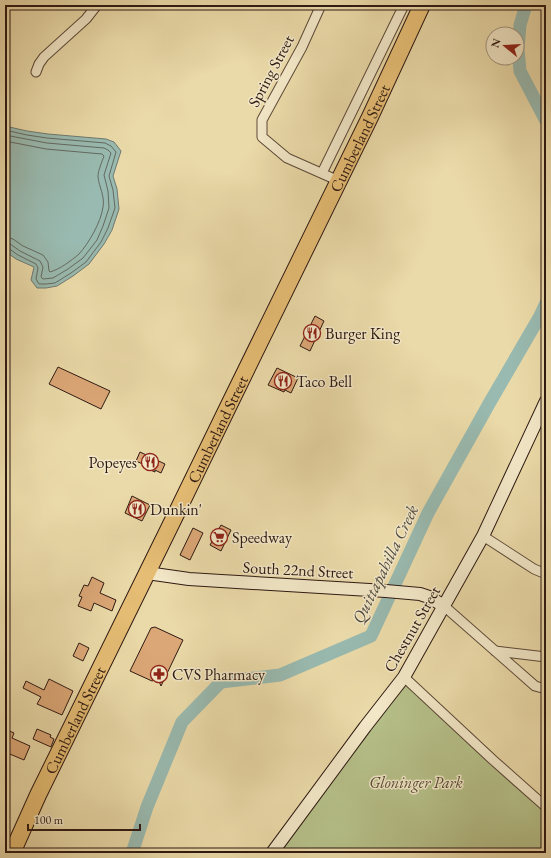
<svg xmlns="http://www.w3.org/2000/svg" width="551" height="858" font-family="'EB Garamond',serif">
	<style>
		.green { fill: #b6c089; stroke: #726c4e }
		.water { fill: #99bab0; stroke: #6e7a71 }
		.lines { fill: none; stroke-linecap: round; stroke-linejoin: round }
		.shore { stroke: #636a61; stroke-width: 1 }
		.river { stroke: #99bab0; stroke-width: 13 }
		.building { fill: #dca777; stroke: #2d1912 }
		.street-casing { stroke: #5c4938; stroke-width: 11 }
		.secondary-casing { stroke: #2d1912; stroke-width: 14 }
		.highway-casing { stroke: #2d1912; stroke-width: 18 }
		.street { stroke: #f2e7c7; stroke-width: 9 }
		.secondary { stroke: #f2e7c7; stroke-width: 12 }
		.highway { stroke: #e6bd74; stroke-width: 16 }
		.labels { text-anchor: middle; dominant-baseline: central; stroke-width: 3; stroke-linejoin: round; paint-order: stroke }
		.street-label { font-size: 16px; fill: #2d1912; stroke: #f2e7c7 }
		.poi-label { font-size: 16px; fill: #2d1912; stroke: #f2e7c7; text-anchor: start }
		.park-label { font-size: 16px; font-style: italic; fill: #564b36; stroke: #f2e7c7 }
		.water-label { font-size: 17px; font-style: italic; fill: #4d4941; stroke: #f2e7c7 }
	</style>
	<rect width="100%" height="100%" fill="#ebdaa9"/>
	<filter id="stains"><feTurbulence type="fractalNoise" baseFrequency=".005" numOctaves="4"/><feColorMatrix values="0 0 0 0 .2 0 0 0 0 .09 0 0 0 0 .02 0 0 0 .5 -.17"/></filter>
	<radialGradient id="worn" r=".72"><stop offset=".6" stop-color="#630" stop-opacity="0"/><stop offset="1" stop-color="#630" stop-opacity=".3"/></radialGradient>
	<path class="green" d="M 404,677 L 546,806 L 546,853 L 273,853 Z"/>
	<path class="water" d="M 5,126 L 27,131 L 48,134 L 106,139 L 114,142 L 121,151 L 113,176 L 117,189 L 119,209 L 112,230 L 104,244 L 89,264 L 73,276 L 57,286 L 46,288 L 37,288 L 31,280 L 34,267 L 16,259 L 5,251 Z"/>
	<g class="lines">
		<path class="shore" d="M 5,130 L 27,135 L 47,138 L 105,143 L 111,146 L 116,152 L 109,176 L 113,190 L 115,208 L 108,228 L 101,242 L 86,262 L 71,273 L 55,283 L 46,284 L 39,284 L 36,279 L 38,268 L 36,264 L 18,255 L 8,248 L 5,248
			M 5,135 L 47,143 L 104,148 L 108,150 L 111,153 L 104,175 L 108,191 L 109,208 L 103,226 L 97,240 L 83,258 L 68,269 L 53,278 L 43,279 L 41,277 L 43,267 L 40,261 L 20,251 L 10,244 L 5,243
			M 5,141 L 46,149 L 102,154 L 104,156 C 102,162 98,170 98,177 C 99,187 105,196 103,207 C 101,222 89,243 79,254 C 71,261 60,269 50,272 L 49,271 L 48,262 L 43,255 L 23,246 L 13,239 L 5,237"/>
		<path class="river" d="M 526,5 L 520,25 L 518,49 L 520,71 L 546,121
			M 132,853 L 147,807 L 182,722 L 221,682 L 280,675 L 371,636 L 428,513 L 490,402 L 540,316 L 546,303"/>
	</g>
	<path class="building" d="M 315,316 L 324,321 L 310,351 L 300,346 Z
		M 58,367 L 110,391 L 101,409 L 49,384 Z
		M 277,368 L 298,378 L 291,393 L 285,390 L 284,392 L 268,385 Z
		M 140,452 L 165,464 L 161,473 L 155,470 L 155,472 L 146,468 L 147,466 L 136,461 Z
		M 132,496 L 150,505 L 142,521 L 125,513 Z
		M 221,525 L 231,530 L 221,551 L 210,545 Z
		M 193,528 L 203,533 L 190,560 L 180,555 Z
		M 92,577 L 104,583 L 100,593 L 116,600 L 112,611 L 94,603 L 91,611 L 78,606 L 82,597 L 79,596 L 84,585 L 88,586 Z
		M 155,627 L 183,640 L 161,686 L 158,679 L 152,681 L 130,671 L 151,628 Z
		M 79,643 L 89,648 L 83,661 L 73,656 Z
		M 49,679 L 73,691 L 62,715 L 37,704 L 41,697 L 23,688 L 26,681 L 44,690 Z
		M 5,729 L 14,733 L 12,738 L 30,746 L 24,760 L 5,752 Z
		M 37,729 L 51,735 L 50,737 L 54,739 L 51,747 L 33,739 Z"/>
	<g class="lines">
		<g class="street-casing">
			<path id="street" d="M 321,5 L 302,47 L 262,120 L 262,137 L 287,158 L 339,181
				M 36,72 L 39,64 L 44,57 L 86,19 L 97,5
				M 322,173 L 404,5
				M 483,536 L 534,569 L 546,574
				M 444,606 L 535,686 L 546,689
				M 495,651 L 546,657
				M 404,677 L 493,760 L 546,807"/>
		</g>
		<g class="secondary-casing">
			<path id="secondary" d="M 147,573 L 189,579 L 221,581 L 386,591 L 420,594 L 429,597 L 444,606
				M 272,853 L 365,727 L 404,677 L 483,536 L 546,401"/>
		</g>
		<g class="highway-casing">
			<g id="highway">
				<path id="s1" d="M 12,853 L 38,795 L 176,514 L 228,407 L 370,117 L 422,5"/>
			</g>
		</g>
		<use href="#street" class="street"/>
		<use href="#secondary" class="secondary"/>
		<use href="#highway" class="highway"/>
	</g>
	<defs>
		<g id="restaurant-ring" transform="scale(0.9)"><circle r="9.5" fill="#f2e7c7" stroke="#8f2418" stroke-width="1.5"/><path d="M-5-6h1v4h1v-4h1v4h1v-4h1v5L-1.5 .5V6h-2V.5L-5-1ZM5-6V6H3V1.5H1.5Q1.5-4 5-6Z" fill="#8f2418"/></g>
		<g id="supermarket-ring" transform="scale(0.9)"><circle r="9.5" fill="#f2e7c7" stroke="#8f2418" stroke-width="1.5"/><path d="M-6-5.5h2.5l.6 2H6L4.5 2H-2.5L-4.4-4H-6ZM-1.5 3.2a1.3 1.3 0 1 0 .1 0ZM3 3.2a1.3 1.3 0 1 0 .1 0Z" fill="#8f2418"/></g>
		<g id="pharmacy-ring" transform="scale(0.9)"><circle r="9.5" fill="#f2e7c7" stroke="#8f2418" stroke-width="1.5"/><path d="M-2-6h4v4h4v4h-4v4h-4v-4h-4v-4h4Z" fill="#8f2418"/></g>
	</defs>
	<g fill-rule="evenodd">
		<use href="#restaurant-ring" x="312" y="333"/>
		<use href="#restaurant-ring" x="283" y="381"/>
		<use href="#restaurant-ring" x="150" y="462"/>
		<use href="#restaurant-ring" x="137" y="509"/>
		<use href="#supermarket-ring" x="219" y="537"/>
		<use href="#pharmacy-ring" x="159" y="674"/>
	</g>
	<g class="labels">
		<g class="street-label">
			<text transform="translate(271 71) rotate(-62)">Spring Street</text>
			<text stroke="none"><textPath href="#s1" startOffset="795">Cumberland Street</textPath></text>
			<text stroke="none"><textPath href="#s1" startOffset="471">Cumberland Street</textPath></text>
			<text transform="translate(298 570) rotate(3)">South 22nd Street</text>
			<text transform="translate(412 629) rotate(-60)">Chestnut Street</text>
			<text stroke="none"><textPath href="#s1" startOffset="147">Cumberland Street</textPath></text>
		</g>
		<g class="poi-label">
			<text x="325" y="333">Burger King</text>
			<text x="296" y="381">Taco Bell</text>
			<text x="137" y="462" text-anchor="end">Popeyes</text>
			<text x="150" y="509">Dunkin'</text>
			<text x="232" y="537">Speedway</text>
			<text x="172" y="674">CVS Pharmacy</text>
		</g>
		<g class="park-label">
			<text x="416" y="782">Gloninger Park</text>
		</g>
		<g class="water-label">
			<text transform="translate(385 564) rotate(-64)">Quittapahilla Creek</text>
		</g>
	</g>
	<rect width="551" height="858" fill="none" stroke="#ebdaa9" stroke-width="20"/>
	<rect x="6" y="6" width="539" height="846" fill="none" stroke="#2d1912" stroke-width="2"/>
	<rect x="10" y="10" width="531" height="838" fill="none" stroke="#2d1912"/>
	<g transform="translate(505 46) rotate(288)"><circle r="19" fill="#f2e7c7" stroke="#a3957f"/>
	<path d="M0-3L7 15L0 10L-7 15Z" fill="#8f2418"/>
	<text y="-6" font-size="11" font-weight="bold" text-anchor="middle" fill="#2d1912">N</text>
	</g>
	<path d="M28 824v6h112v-6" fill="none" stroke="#2d1912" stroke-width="2"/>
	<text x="34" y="824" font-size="12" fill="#2d1912" stroke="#f2e7c7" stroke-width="3" paint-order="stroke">100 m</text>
	<rect width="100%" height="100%" filter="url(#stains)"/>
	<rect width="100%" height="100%" fill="url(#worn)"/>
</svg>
